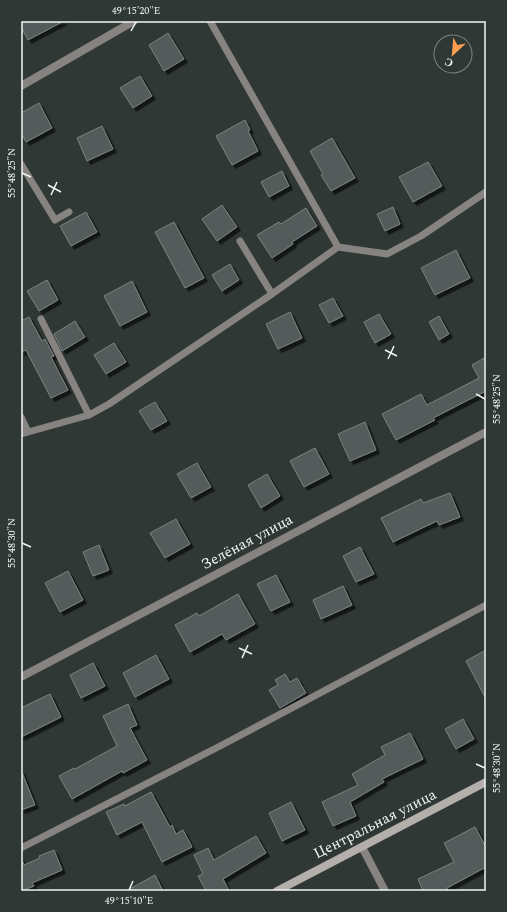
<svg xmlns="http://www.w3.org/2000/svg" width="507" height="912" font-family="Spectral,serif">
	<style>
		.building { fill: #535c5a; stroke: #7a8381; filter: url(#shadow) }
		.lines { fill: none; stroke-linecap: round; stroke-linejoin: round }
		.lane { stroke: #868381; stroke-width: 7 }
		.street { stroke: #868381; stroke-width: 8 }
		.secondary { stroke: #b4afab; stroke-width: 8 }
		.ticks { fill: none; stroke: #f1f6f5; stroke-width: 1.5 }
		.labels { text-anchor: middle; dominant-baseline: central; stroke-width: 3.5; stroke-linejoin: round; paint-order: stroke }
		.street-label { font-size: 15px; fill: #f1f6f5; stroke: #303836 }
		.neatline { fill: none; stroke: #f1f6f5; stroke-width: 1.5 }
		.ticks-label { font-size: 10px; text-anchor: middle; fill: #f1f6f5 }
	</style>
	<defs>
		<filter id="shadow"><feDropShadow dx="3.5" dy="3.5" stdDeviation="0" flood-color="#0009"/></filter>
	</defs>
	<rect width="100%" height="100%" fill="#303836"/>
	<path class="building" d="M 21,21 L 64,21 L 28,40 L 21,27 Z
		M 168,33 L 184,59 L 164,71 L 149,45 Z
		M 140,76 L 152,96 L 133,108 L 120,88 Z
		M 39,103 L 52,128 L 26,142 L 21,132 L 21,113 Z
		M 245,120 L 250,130 L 248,131 L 258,151 L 232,165 L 216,136 Z
		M 102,126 L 113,149 L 87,161 L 77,138 Z
		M 332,138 L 355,178 L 331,191 L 321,175 L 323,174 L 310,151 Z
		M 428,162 L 442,186 L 413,202 L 399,177 Z
		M 282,171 L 289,186 L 269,197 L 261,182 Z
		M 222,205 L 237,227 L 217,241 L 202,219 Z
		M 393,207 L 400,224 L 385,231 L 377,214 Z
		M 306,208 L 317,226 L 292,242 L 293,244 L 272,258 L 257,235 L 279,222 L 281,224 Z
		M 86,212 L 97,232 L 71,246 L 60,226 Z
		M 174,222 L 204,278 L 185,288 L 155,232 Z
		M 456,250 L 470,278 L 435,295 L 421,268 Z
		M 230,264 L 239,280 L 222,291 L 212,275 Z
		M 47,280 L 58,300 L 39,311 L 27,291 Z
		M 132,281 L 147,312 L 120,326 L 104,296 Z
		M 333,298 L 343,316 L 329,323 L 319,305 Z
		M 290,312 L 302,338 L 278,349 L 266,324 Z
		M 379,314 L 391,334 L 375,343 L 364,322 Z
		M 439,316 L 449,334 L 439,340 L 429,322 Z
		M 29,317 L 42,341 L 45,339 L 54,356 L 51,357 L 68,390 L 51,398 L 26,350 L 21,352 L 21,321 Z
		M 75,321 L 85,337 L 62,351 L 54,334 Z
		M 114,343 L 126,362 L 106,374 L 94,355 Z
		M 486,357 L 486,391 L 433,418 L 435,420 L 396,440 L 382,414 L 421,394 L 427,405 L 479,378 L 472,365 Z
		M 155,402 L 167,421 L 151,430 L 139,411 Z
		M 365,422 L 376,450 L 350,461 L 338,434 Z
		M 315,448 L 329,474 L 304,487 L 290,461 Z
		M 197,463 L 211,487 L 191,498 L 177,474 Z
		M 267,474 L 280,496 L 261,508 L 248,485 Z
		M 450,493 L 460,517 L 439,525 L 437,521 L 393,542 L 381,518 L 421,499 L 423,503 Z
		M 176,519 L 190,544 L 165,558 L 150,533 Z
		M 99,545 L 109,570 L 93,576 L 83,552 Z
		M 360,547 L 374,574 L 356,582 L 343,556 Z
		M 68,571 L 83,600 L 60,612 L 45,583 Z
		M 276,575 L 290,602 L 271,611 L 257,584 Z
		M 343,586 L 352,605 L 321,619 L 313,600 Z
		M 238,594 L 255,624 L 226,640 L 222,634 L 190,652 L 175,625 L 197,613 L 199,616 Z
		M 486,650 L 486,699 L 466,661 Z
		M 156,655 L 169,679 L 135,697 L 123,673 Z
		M 93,663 L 105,686 L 81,698 L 70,675 Z
		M 285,674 L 290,682 L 297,678 L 306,693 L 280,708 L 269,690 L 278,685 L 275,680 Z
		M 50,694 L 61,717 L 21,737 L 21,708 Z
		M 128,704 L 137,725 L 130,728 L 147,760 L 123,773 L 122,771 L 72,799 L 59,776 L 74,768 L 75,769 L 117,746 L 103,716 Z
		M 463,719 L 474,739 L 456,749 L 445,729 Z
		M 410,733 L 423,759 L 382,779 L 384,782 L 350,802 L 356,816 L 333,826 L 322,802 L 358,785 L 352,774 L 385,755 L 381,747 Z
		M 21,770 L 35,805 L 21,810 Z
		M 151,792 L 170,827 L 172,825 L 176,834 L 183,830 L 192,847 L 162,862 L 142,822 L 117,835 L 106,812 L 124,804 L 125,806 Z
		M 291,802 L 305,830 L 282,841 L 269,813 Z
		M 475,827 L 486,847 L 486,867 L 447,888 L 448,891 L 423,891 L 418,879 L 454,862 L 444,843 Z
		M 256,836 L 266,853 L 223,879 L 229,891 L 206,891 L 198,876 L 203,874 L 194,855 L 208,848 L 214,860 Z
		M 54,850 L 62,870 L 32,883 L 34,886 L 21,891 L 21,858 L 24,865 L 40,858 L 39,856 Z
		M 155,875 L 163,891 L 126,891 Z"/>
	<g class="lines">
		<path class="lane" d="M 210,21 L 338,247
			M 21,164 L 55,220 L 69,212
			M 240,241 L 272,294
			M 41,319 L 89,415
			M 21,417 L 28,432
			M 21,434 L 89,415 L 109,404 L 272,294 L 338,247 L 387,254 L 421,236 L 486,192
			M 21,848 L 222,745 L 486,605"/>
		<path class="street" d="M 21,86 L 134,21
			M 21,677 L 486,432
			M 362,847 L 385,891"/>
		<path class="secondary" d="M 277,891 L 486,782"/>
	</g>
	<path class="ticks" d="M 131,31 L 136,22M 22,173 L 31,177M 48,185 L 61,192M 51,195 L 57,182M 385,350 L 397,356M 388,359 L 394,346M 476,394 L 485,399M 22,543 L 31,547M 239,648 L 252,654M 242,658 L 248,645M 476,764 L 485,768M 129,890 L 133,881"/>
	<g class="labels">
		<g class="street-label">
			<text transform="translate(247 542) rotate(-28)">Зелёная улица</text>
			<text transform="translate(375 824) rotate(-27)">Центральная улица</text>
		</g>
	</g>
	<rect width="507" height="912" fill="none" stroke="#303836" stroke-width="44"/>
	<g transform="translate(453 54) rotate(206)"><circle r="19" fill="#303836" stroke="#7d8482"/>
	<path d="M0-3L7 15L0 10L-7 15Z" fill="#fb9e50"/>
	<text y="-6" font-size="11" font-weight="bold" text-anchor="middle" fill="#f1f6f5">С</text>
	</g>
	<rect x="22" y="22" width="463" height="868" class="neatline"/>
	<g class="ticks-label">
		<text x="136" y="14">49°15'20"E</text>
		<text transform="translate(11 173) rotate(-90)" y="4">55°48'25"N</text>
		<text transform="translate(496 399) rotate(-90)" y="4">55°48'25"N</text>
		<text transform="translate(11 543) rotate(-90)" y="4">55°48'30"N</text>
		<text transform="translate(496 768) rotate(-90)" y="4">55°48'30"N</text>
		<text x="129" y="904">49°15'10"E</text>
	</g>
</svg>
